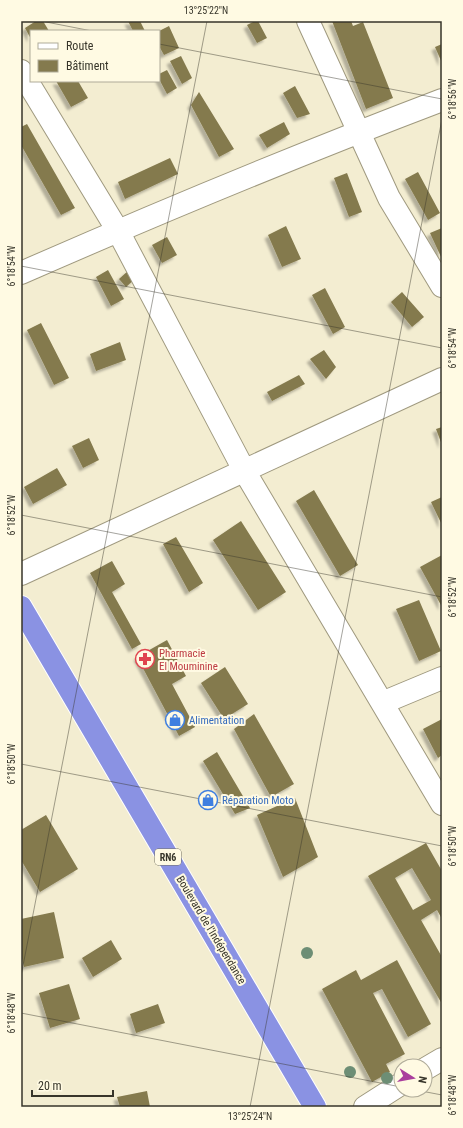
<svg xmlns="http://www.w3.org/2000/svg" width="463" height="1128" font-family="'Roboto Condensed',sans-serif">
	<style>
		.building { fill: #847a4e; fill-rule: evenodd; filter: url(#shadow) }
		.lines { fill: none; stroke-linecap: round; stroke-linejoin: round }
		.minor-casing { stroke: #9f997f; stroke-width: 24 }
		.highway-casing { stroke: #fff; stroke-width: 24 }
		.minor { stroke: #fff; stroke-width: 22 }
		.highway { stroke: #8a92e3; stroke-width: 22 }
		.tree { fill: #6d8e75 }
		.ticks { fill: none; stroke: #37352a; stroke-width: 1; stroke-opacity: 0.45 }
		.labels { text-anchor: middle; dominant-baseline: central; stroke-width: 4; stroke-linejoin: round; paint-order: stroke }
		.shield { fill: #fffae3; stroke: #737062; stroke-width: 1 }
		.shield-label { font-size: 10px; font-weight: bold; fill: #37352a }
		.health-label { font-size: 11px; fill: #be3a42; stroke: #fffae3; text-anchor: start }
		.shop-label { font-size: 11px; fill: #366cbe; stroke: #fffae3; text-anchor: start }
		.street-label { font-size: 11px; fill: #37352a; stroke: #fffae3 }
		.neatline { fill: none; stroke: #37352a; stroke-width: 1.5 }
		.ticks-label { font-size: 10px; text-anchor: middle; fill: #37352a }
	</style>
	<defs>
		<filter id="shadow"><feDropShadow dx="-3.5" dy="3.5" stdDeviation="1" flood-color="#0004"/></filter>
	</defs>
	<rect width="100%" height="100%" fill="#f3edd1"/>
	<path class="building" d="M 36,21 L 43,21 L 49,31 L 31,31 L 31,39 L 25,28 Z
		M 128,21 L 140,21 L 145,31 L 133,31 Z
		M 255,21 L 258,21 L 267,38 L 257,43 L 247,25 Z
		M 332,21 L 351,21 L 353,26 L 363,22 L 393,98 L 366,109 Z
		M 169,26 L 179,48 L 164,55 L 159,46 L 159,31 Z
		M 442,44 L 442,63 L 435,47 Z
		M 181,56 L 192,78 L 182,84 L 170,61 Z
		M 167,70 L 177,88 L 167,94 L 159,79 L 159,74 Z
		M 56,81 L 78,81 L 88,98 L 71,107 Z
		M 295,86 L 310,114 L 297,118 L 283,93 Z
		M 199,92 L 234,149 L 219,157 L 191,105 Z
		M 284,122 L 290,134 L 267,148 L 259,135 Z
		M 27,124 L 75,208 L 61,215 L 21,145 L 21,127 Z
		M 170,158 L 178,174 L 125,199 L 118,182 Z
		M 418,172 L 440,213 L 428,220 L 405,179 Z
		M 347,173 L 362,212 L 349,217 L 334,178 Z
		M 286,226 L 301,259 L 282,267 L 268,235 Z
		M 442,228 L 442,259 L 430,233 Z
		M 167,237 L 177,255 L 162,263 L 152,245 Z
		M 108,270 L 124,299 L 111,306 L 96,277 Z
		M 129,270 L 136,278 L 126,287 L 119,279 Z
		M 325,288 L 345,327 L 333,334 L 312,295 Z
		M 402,292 L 424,317 L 412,327 L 391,302 Z
		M 41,323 L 69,378 L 54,385 L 27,330 Z
		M 120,342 L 126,360 L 96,371 L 90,354 Z
		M 324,350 L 336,367 L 326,379 L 310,359 Z
		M 299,375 L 305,384 L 272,401 L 267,392 Z
		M 442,427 L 442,445 L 436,429 Z
		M 89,438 L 99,460 L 83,468 L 72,446 Z
		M 57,468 L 67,485 L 33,504 L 24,487 Z
		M 314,490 L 358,565 L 340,576 L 296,501 Z
		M 442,497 L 442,525 L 431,502 Z
		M 241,521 L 286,592 L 258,610 L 213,540 Z
		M 176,537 L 203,583 L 189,592 L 163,544 Z
		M 442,555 L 442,607 L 420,567 Z
		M 112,561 L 125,584 L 112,592 L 141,644 L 132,649 L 90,573 Z
		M 419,600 L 441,651 L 419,661 L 396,609 Z
		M 167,640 L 186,676 L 172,684 L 195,727 L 179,736 L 137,657 Z
		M 225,667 L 248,704 L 224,719 L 201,683 Z
		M 254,714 L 294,784 L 271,797 L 234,729 Z
		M 442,719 L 442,755 L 438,758 L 423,729 Z
		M 217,752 L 250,808 L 235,814 L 203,761 Z
		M 295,798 L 318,857 L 283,877 L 257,815 Z
		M 46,815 L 78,869 L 40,892 L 21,860 L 21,830 Z
		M 426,843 L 442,871 L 442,919 L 437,910 L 421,920 L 442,957 L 442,1004 L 368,876 ZM 412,868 L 431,900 L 413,910 L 395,878 Z
		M 54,912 L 64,958 L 24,967 L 21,954 L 21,919 Z
		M 111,940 L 122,959 L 93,977 L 82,958 Z
		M 397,960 L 431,1024 L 408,1037 L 382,989 L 373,993 L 405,1054 L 386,1064 L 390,1072 L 372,1082 L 322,989 L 356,970 L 361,980 Z
		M 69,984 L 80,1019 L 50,1028 L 39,993 Z
		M 158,1004 L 165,1023 L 136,1033 L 130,1014 Z
		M 147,1091 L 150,1107 L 120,1107 L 117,1097 Z"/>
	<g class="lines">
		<g class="minor-casing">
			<path id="minor" d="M 308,21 L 389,198 L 442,286
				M 21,71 L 118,231 L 245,472 L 442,804
				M 21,273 C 160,212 300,154 442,100
				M 21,574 L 442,379
				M 382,703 L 442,678
				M 425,1069 L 442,1059
				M 365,1107 L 401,1084"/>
		</g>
		<g class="highway-casing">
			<path id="highway" d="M 21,607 L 315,1107"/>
		</g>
		<use href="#minor" class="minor"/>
		<use href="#highway" class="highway"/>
	</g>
	<g class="tree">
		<circle cx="307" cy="953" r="6"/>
		<circle cx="350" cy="1072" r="6"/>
		<circle cx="387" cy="1078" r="6"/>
	</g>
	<path class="ticks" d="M 41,21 L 92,31M 159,44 L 442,99M 21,266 L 442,348M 21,515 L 442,597M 21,764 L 442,846M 21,976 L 207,21M 21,1013 L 401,1087M 416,1090 L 442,1095M 250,1107 L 442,119"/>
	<defs>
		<g id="pharmacy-ring" transform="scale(1)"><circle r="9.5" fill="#fffae3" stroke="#e0444e" stroke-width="1.5"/><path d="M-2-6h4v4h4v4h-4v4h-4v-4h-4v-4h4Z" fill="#e0444e"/></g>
		<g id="shop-ring" transform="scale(1)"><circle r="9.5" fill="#fffae3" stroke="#3f7fe0" stroke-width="1.5"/><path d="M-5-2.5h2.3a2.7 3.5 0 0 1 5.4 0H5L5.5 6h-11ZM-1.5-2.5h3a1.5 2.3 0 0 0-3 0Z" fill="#3f7fe0"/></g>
	</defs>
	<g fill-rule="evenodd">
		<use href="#pharmacy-ring" x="145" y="659"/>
		<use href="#shop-ring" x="175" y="720"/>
		<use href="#shop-ring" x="208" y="800"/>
	</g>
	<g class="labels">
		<rect class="shield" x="155" y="849" width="26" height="16" rx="3"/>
		<g class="shield-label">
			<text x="168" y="857">RN6</text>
		</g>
		<g class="health-label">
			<text x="159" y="653">Pharmacie<tspan x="159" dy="13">El Mouminine</tspan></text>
		</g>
		<g class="shop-label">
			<text x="189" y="720">Alimentation</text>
			<text x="222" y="800">Réparation Moto</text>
		</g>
		<g class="street-label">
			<text transform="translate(211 930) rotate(59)">Boulevard de l'Indépendance</text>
		</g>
	</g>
	<rect width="463" height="1128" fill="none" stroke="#fffae3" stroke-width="44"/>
	<rect x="30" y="30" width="130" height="52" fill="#fffae3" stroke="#afab99"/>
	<rect x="38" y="43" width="20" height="6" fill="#ffffff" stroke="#afab99"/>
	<text x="66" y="50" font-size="12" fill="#37352a">Route</text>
	<rect x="38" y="60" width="20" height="12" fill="#847a4e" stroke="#afab99"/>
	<text x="66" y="70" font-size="12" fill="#37352a">Bâtiment</text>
	<g transform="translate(413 1078) rotate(101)"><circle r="19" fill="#fffae3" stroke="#afab99"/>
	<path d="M0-3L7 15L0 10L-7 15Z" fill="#aa3e9d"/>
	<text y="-6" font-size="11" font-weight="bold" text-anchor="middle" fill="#37352a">N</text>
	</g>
	<path d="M32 1090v6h81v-6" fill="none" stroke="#37352a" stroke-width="2"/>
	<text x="38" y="1090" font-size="12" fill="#37352a" stroke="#fffae3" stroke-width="3" paint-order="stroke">20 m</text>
	<rect x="22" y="22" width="419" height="1084" class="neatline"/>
	<g class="ticks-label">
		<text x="206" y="14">13°25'22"N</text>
		<text transform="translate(452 99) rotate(-90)" y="4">6°18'56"W</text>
		<text transform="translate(11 266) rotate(-90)" y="4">6°18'54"W</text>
		<text transform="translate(452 348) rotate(-90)" y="4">6°18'54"W</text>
		<text transform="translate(11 515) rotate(-90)" y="4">6°18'52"W</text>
		<text transform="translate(452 597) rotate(-90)" y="4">6°18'52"W</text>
		<text transform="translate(11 764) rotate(-90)" y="4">6°18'50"W</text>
		<text transform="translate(452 846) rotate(-90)" y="4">6°18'50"W</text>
		<text transform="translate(11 1013) rotate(-90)" y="4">6°18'48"W</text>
		<text transform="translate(452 1095) rotate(-90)" y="4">6°18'48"W</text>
		<text x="250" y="1120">13°25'24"N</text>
	</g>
</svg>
